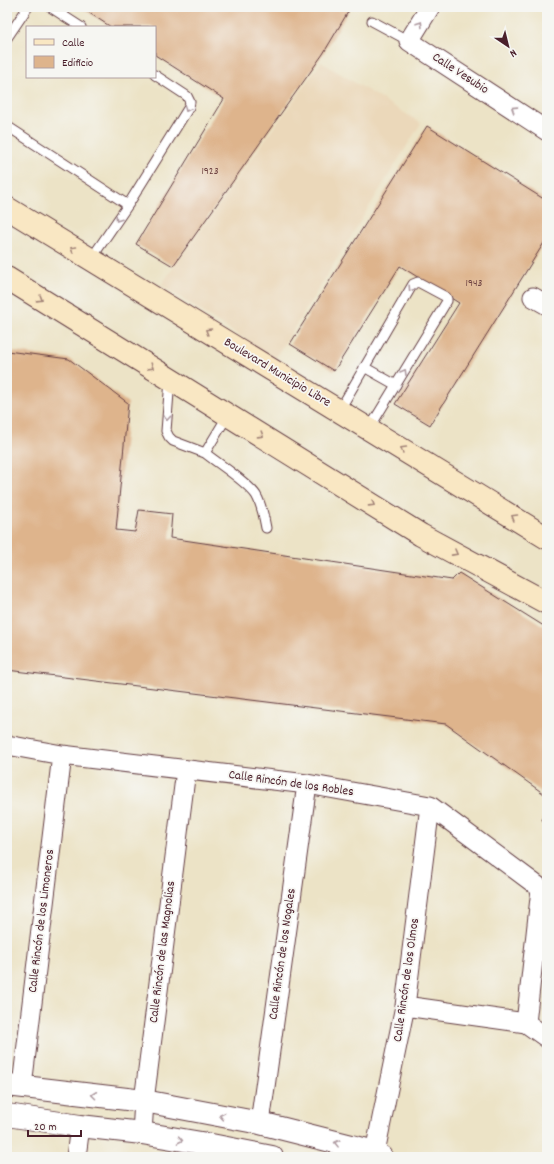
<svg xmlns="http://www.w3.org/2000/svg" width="554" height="1164" font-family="Dekko,sans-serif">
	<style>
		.built { fill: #ebd8ba }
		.building { fill: #deb48c }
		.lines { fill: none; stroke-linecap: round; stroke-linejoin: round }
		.service-casing { stroke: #623c42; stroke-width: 11 }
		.minor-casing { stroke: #623c42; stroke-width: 21 }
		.tertiary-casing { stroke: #623c42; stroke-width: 24 }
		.secondary-casing { stroke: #623c42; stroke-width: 24 }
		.service { stroke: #fff; stroke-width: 9 }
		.minor { stroke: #fff; stroke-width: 19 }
		.tertiary { stroke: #fff; stroke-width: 22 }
		.secondary { stroke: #f9e7c3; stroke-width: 22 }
		.oneway { stroke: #ae9aa0 }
		.oneway2 { stroke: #a28377 }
		.labels { text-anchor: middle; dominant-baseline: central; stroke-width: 3.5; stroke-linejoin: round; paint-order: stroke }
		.number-label { font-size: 11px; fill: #6f4443 }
		.street-label { font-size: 13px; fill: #4a1f2b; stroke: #f6f6f2 }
	</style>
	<rect width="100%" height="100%" fill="#f6f6f2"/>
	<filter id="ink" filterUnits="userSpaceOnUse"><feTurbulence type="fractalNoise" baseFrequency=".025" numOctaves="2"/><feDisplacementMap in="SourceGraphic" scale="8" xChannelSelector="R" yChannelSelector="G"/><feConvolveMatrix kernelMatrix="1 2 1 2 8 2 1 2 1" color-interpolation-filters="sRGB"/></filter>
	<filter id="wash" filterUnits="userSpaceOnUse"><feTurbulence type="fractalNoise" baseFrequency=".012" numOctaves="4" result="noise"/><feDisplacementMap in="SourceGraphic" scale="16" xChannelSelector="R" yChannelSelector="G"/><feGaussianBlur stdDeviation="0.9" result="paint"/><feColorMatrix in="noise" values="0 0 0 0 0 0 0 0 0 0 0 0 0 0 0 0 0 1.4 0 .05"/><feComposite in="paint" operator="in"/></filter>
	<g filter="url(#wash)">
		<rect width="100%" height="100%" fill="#ece3c6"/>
		<path class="built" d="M 321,62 L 421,123 L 275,359 L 161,285 Z"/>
		<g id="blocks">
			<path class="building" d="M 80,7 L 351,7 L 323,54 L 173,266 L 136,244 L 224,99 L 155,55 L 155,27 L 111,27 Z
				M 427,126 L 547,201 L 547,238 L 430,425 L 395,404 L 459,303 L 400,266 L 334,371 L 290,344 Z
				M 7,351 L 69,359 L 128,403 L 116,530 L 135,532 L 139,510 L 172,514 L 170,538 L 452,580 L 459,573 L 547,628 L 547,796 L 446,724 L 7,670 Z
				M 547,806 L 547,824 L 542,820 Z"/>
		</g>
	</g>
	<g filter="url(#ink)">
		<use href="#blocks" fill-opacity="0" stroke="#623c42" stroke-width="1"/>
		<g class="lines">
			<g class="service-casing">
				<path id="service" d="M 50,7 L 81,27
					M 372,21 L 409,41
					M 7,38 L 28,7
					M 7,126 L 128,205
					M 91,259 L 128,205 L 189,107 L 190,102 L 187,96 L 155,75
					M 364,367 L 396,385
					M 170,380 L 166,431 L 169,437 L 173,441 L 205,453 L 228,415
					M 339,411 L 413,284 L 418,282 L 446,297 L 447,299 L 447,301 L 369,429
					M 205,453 C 220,465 246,481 256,495 C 262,505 264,517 266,528"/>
			</g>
			<g class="minor-casing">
				<path id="minor" d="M 430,7 L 409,41 L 547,131
					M 533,297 L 547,305
					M 7,745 L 62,755 L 307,784 L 430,806 L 547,893
					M 405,1006 L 526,1023 L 547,1038
					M 526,1023 L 541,889
					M 22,1086 L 62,755
					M 260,1123 L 307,784
					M 142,1133 L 144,1101 L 186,770
					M 375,1152 L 405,1006 L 430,806
					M 76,1157 L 80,1126"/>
			</g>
			<g class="tertiary-casing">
				<path id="tertiary" d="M 7,1085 L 144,1101 L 260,1123 L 375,1152 L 382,1157
					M 7,1115 L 80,1126 L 142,1133 L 201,1143 L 272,1157"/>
			</g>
			<g class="secondary-casing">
				<path id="secondary" d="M 7,208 L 547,538
					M 7,278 L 421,535 L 547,603"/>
			</g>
			<use href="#service" class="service"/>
			<use href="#minor" class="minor"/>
			<use href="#tertiary" class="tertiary"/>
			<use href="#secondary" class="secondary"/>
		</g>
		<defs><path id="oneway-chevron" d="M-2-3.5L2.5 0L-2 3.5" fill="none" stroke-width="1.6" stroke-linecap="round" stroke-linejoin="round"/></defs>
		<g class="oneway">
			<use href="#oneway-chevron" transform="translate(420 24) rotate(-58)"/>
			<use href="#oneway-chevron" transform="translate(187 109) rotate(115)"/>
			<use href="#oneway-chevron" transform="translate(514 109) rotate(-147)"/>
			<use href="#oneway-chevron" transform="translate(118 219) rotate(124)"/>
			<use href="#oneway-chevron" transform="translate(411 289) rotate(123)"/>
			<use href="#oneway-chevron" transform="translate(404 372) rotate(-59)"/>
			<use href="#oneway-chevron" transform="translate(167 418) rotate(94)"/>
			<use href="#oneway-chevron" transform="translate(94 1095) rotate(-173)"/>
			<use href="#oneway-chevron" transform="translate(222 1116) rotate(-169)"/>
			<use href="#oneway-chevron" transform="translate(180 1140) rotate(10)"/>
			<use href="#oneway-chevron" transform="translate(337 1143) rotate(-166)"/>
		</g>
		<g class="oneway2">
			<use href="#oneway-chevron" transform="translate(73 249) rotate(-149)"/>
			<use href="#oneway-chevron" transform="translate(40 299) rotate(32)"/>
			<use href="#oneway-chevron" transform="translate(208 331) rotate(-149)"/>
			<use href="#oneway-chevron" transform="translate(151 367) rotate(32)"/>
			<use href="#oneway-chevron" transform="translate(261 435) rotate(32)"/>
			<use href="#oneway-chevron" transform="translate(403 449) rotate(-149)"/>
			<use href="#oneway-chevron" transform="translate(372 504) rotate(32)"/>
			<use href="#oneway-chevron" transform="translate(514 517) rotate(-149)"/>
			<use href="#oneway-chevron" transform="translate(455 553) rotate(29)"/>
		</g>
	</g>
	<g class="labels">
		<g class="number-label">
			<text x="210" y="172">1923</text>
			<text x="474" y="284">1943</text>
		</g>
		<g class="street-label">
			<text transform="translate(460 74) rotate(33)">Calle Vesubio</text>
			<text transform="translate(277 373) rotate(31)">Boulevard Municipio Libre</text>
			<text transform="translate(291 784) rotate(8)">Calle Rincón de los Robles</text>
			<text transform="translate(42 921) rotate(-83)">Calle Rincón de los Limoneros</text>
			<text transform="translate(163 952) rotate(-83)">Calle Rincón de las Magnolias</text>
			<text transform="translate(283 954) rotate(-82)">Calle Rincón de los Nogales</text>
			<text transform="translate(407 980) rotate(-82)">Calle Rincón de los Olmos</text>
		</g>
	</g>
	<rect width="554" height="1164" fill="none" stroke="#f6f6f2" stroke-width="24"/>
	<rect x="26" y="26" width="130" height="52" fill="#f6f6f2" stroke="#b1a0a2"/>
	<rect x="34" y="39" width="20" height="6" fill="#f9e7c3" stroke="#b1a0a2"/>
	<text x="62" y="46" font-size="12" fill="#4a1f2b">Calle</text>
	<rect x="34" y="56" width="20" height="12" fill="#deb48c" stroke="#b1a0a2"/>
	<text x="62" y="66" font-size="12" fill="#4a1f2b">Edificio</text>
	<g transform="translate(508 46) rotate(145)" stroke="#f6f6f2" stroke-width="3" paint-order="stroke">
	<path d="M0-3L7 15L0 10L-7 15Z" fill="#4a1f2b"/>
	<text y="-6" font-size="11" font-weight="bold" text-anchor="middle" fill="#4a1f2b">N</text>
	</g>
	<path d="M28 1130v6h53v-6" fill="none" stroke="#4a1f2b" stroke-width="2"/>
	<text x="34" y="1130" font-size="12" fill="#4a1f2b" stroke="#f6f6f2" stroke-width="3" paint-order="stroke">20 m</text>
</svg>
